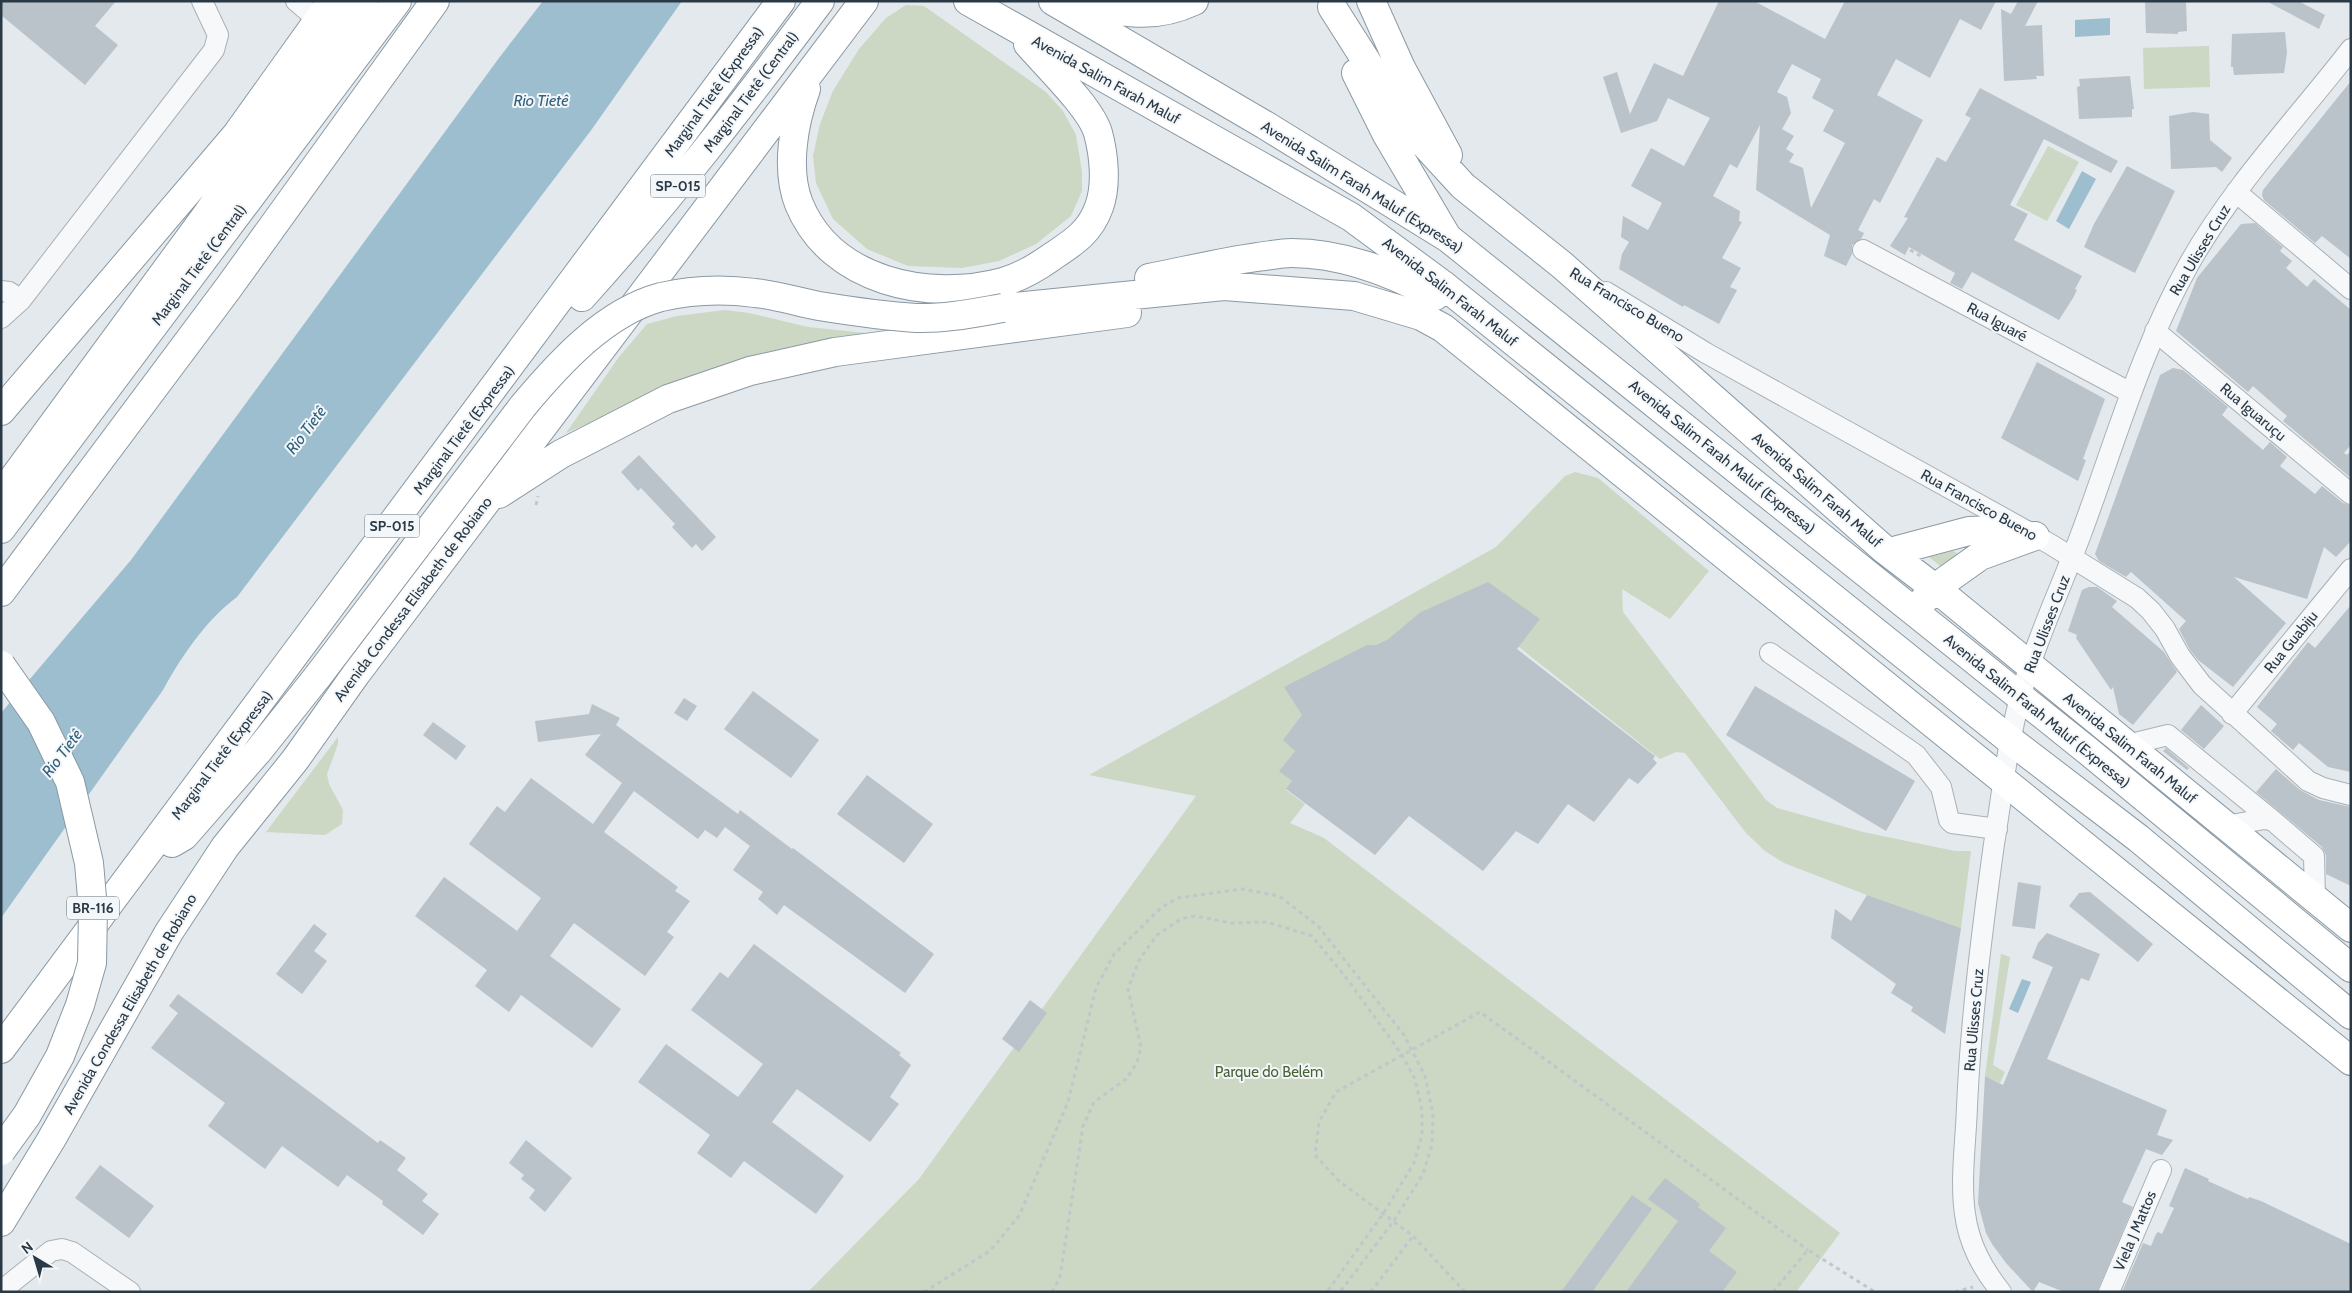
<svg xmlns="http://www.w3.org/2000/svg" width="2352" height="1293" font-family="Cabin,sans-serif">
	<style>
		.green { fill: #ccd7c4 }
		.water { fill: #9dbece }
		.building { fill: #bac3ca; fill-rule: evenodd }
		.lines { fill: none; stroke-linecap: round; stroke-linejoin: round }
		.minor-casing { stroke: #a8b1b7; stroke-width: 22 }
		.highway-casing { stroke: #8a99a4; stroke-width: 30 }
		.path { stroke: #c2c6cb; stroke-width: 3; stroke-dasharray: 4 4; stroke-linecap: butt }
		.minor { stroke: #f7f8fa; stroke-width: 20 }
		.highway { stroke: #fff; stroke-width: 28 }
		.highway-bridge-casing { stroke: #8a99a4; stroke-width: 30; stroke-linecap: butt }
		.highway-bridge { stroke: #fff; stroke-width: 28 }
		.labels { text-anchor: middle; dominant-baseline: central; stroke-width: 4; stroke-linejoin: round; paint-order: stroke }
		.shield { fill: #f4f7f9; stroke: #67727c; stroke-width: 1 }
		.shield-label { font-size: 14px; font-weight: bold; fill: #2a3946 }
		.street-label { font-size: 15px; fill: #2a3946; stroke: #f4f7f9 }
		.park-label { font-size: 15px; fill: #476236; stroke: #f4f7f9 }
		.water-label { font-size: 16px; font-style: italic; fill: #31617d; stroke: #f4f7f9 }
	</style>
	<rect width="100%" height="100%" fill="#e3e9ec"/>
	<path class="green" d="M 906,5 L 924,6 L 1046,92 L 1063,111 L 1076,135 L 1082,172 L 1082,191 L 1071,216 L 1036,244 L 999,261 L 962,268 L 908,266 L 867,249 L 833,219 L 816,183 L 813,156 L 820,124 L 833,91 L 859,49 L 886,18 Z
		M 2209,46 L 2210,87 L 2144,89 L 2143,48 Z
		M 2048,146 L 2079,162 L 2047,221 L 2016,205 Z
		M 725,310 L 749,313 L 808,327 L 884,335 L 690,378 L 566,433 L 619,357 L 647,324 L 677,316 Z
		M 1575,472 L 1598,478 L 1709,571 L 1670,619 L 1622,589 L 1623,612 L 1766,800 L 1777,808 L 1863,832 L 1955,851 L 1971,851 L 1961,928 L 1867,895 L 1784,863 L 1765,851 L 1746,833 L 1685,753 L 1676,752 L 1660,759 L 1519,647 L 1503,639 L 1324,714 L 1280,770 L 1292,781 L 1286,790 L 1305,804 L 1290,823 L 1324,838 L 1840,1233 L 1796,1292 L 808,1292 L 919,1179 L 1196,796 L 1089,775 L 1496,547 L 1565,476 Z
		M 1953,551 L 1957,553 L 1957,556 L 1944,569 L 1929,557 Z
		M 338,737 L 338,744 L 327,774 L 329,784 L 343,810 L 342,824 L 325,835 L 266,832 Z
		M 2001,954 L 2010,957 L 1993,1065 L 2005,1072 L 2000,1083 L 1985,1076 Z"/>
	<path class="water" d="M 543,1 L 682,1 L 592,129 L 237,597 C 206,620 181,657 163,690 L 1,918 L 1,713 L 131,560 L 499,58 Z
		M 2110,18 L 2110,35 L 2075,37 L 2075,20 Z
		M 2082,171 L 2096,179 L 2069,229 L 2056,221 Z
		M 2022,979 L 2031,982 L 2018,1013 L 2009,1009 Z"/>
	<path class="building" d="M 1,1 L 116,1 L 95,26 L 118,45 L 85,85 L 1,15 Z
		M 1719,1 L 1754,1 L 1825,39 L 1845,1 L 1996,1 L 1981,30 L 1960,19 L 1930,78 L 1896,59 L 1877,95 L 1923,120 L 1880,203 L 1874,199 L 1858,230 L 1864,233 L 1861,239 L 1852,245 L 1852,254 L 1846,266 L 1824,256 L 1830,235 L 1756,190 L 1760,125 L 1737,168 L 1730,164 L 1713,196 L 1740,211 L 1739,221 L 1742,222 L 1722,258 L 1741,268 L 1730,287 L 1737,290 L 1719,324 L 1684,305 L 1683,307 L 1619,269 L 1622,254 L 1629,242 L 1621,237 L 1623,216 L 1648,230 L 1662,203 L 1631,186 L 1651,148 L 1684,166 L 1710,118 L 1668,98 L 1657,121 L 1621,133 L 1603,77 L 1617,72 L 1630,114 L 1654,63 L 1683,76 ZM 1792,64 L 1821,79 L 1812,98 L 1834,110 L 1823,131 L 1845,143 L 1811,208 L 1803,168 L 1789,162 L 1794,154 L 1786,149 L 1794,136 L 1782,129 L 1791,113 L 1787,97 L 1777,92 Z
		M 2018,1 L 2038,1 L 2025,26 L 2042,25 L 2044,76 L 2036,76 L 2037,79 L 2004,81 L 2001,9 L 2011,14 Z
		M 2145,1 L 2186,1 L 2187,31 L 2178,32 L 2178,34 L 2146,33 Z
		M 2266,1 L 2298,1 L 2325,15 L 2319,29 Z
		M 2285,32 L 2287,53 L 2284,73 L 2234,75 L 2233,67 L 2231,67 L 2232,34 Z
		M 2130,76 L 2134,109 L 2132,109 L 2132,117 L 2079,119 L 2077,87 L 2080,86 L 2079,79 Z
		M 2351,81 L 2351,259 L 2322,236 L 2315,243 L 2264,200 L 2262,195 L 2263,190 Z
		M 1980,88 L 2118,161 L 2111,173 L 2044,139 L 2010,205 L 2028,214 L 2014,240 L 2082,276 L 2075,289 L 2077,290 L 2073,298 L 2059,320 L 1972,272 L 1962,289 L 1950,283 L 1955,273 L 1909,247 L 1905,255 L 1890,246 L 1908,218 L 1904,217 L 1937,157 L 1946,162 L 1971,118 L 1965,115 Z
		M 2193,112 L 2209,114 L 2210,140 L 2232,158 L 2222,172 L 2216,167 L 2171,169 L 2169,116 Z
		M 2127,166 L 2175,191 L 2135,273 L 2084,247 L 2094,224 Z
		M 2255,223 L 2283,247 L 2280,251 L 2292,261 L 2286,268 L 2307,287 L 2314,279 L 2351,310 L 2351,445 L 2344,453 L 2347,455 L 2351,450 L 2351,478 L 2283,421 L 2287,416 L 2253,386 L 2248,392 L 2176,331 L 2197,278 L 2241,224 Z
		M 2037,362 L 2105,399 L 2083,459 L 2086,460 L 2078,481 L 2001,438 Z
		M 2173,368 L 2183,370 L 2228,407 L 2222,415 L 2263,450 L 2270,442 L 2287,457 L 2280,466 L 2315,494 L 2322,486 L 2343,503 L 2351,506 L 2351,541 L 2336,557 L 2324,547 L 2307,599 L 2234,577 L 2286,623 L 2233,687 L 2198,660 L 2190,650 L 2179,629 L 2186,621 L 2131,572 L 2126,577 L 2099,561 L 2095,554 L 2160,375 Z
		M 639,455 L 716,537 L 702,551 L 696,544 L 692,548 L 672,527 L 675,524 L 641,488 L 638,491 L 621,472 Z
		M 1488,582 L 1540,619 L 1517,649 L 1655,756 L 1653,759 L 1657,763 L 1638,784 L 1629,778 L 1594,822 L 1568,804 L 1538,844 L 1516,831 L 1483,871 L 1409,816 L 1375,855 L 1286,789 L 1292,781 L 1279,771 L 1295,751 L 1283,740 L 1302,715 L 1284,687 L 1367,645 L 1376,645 L 1387,640 L 1421,612 Z
		M 2089,587 L 2097,587 L 2117,601 L 2112,607 L 2164,652 L 2177,672 L 2133,725 L 2119,714 L 2113,687 L 2111,690 L 2076,638 L 2077,635 L 2068,631 L 2082,590 Z
		M 2351,605 L 2351,772 L 2328,767 L 2299,743 L 2293,750 L 2271,731 L 2277,724 L 2257,707 L 2308,642 L 2315,648 Z
		M 1755,686 L 1915,781 L 1886,831 L 1726,735 Z
		M 753,691 L 819,740 L 791,778 L 724,729 Z
		M 684,698 L 697,706 L 687,721 L 674,713 Z
		M 592,704 L 620,718 L 616,725 L 738,814 L 740,810 L 792,849 L 793,848 L 934,954 L 905,993 L 784,905 L 777,915 L 758,899 L 763,892 L 733,870 L 750,846 L 725,827 L 717,838 L 705,830 L 698,839 L 634,791 L 604,832 L 678,887 L 675,891 L 690,901 L 667,932 L 674,937 L 645,976 L 574,923 L 550,956 L 621,1009 L 592,1048 L 521,995 L 509,1012 L 475,986 L 487,970 L 415,916 L 444,877 L 517,931 L 541,898 L 469,844 L 497,806 L 505,812 L 531,778 L 593,824 L 622,783 L 585,755 L 601,734 L 538,742 L 535,721 L 589,714 Z
		M 2201,705 L 2224,726 L 2204,749 L 2181,730 Z
		M 433,722 L 466,746 L 456,760 L 423,735 Z
		M 2166,748 L 2189,768 L 2187,770 L 2163,751 Z
		M 2276,769 L 2300,790 L 2319,800 L 2351,807 L 2351,886 L 2326,874 L 2326,855 L 2322,847 L 2256,792 Z
		M 867,775 L 933,824 L 904,863 L 837,814 Z
		M 2018,882 L 2041,886 L 2035,929 L 2012,926 Z
		M 2090,892 L 2153,944 L 2138,962 L 2069,906 L 2079,893 Z
		M 1867,895 L 1961,928 L 1945,1034 L 1911,1011 L 1913,1007 L 1891,993 L 1896,984 L 1831,938 L 1835,909 L 1851,921 Z
		M 314,924 L 327,934 L 314,951 L 327,961 L 302,994 L 276,974 Z
		M 2047,933 L 2100,954 L 2089,981 L 2081,978 L 2047,1059 L 2167,1110 L 2157,1135 L 2173,1140 L 2162,1155 L 2146,1149 L 2122,1202 L 2133,1207 L 2097,1292 L 2064,1292 L 2039,1282 L 2033,1292 L 2006,1263 L 1992,1244 L 1986,1233 L 1978,1203 L 1985,1076 L 2003,1085 L 2053,967 L 2032,958 L 2038,943 Z
		M 754,944 L 901,1053 L 899,1055 L 911,1065 L 890,1097 L 899,1104 L 870,1142 L 797,1089 L 772,1122 L 844,1176 L 816,1214 L 744,1161 L 731,1178 L 697,1153 L 710,1135 L 638,1082 L 666,1044 L 738,1097 L 763,1064 L 691,1010 L 720,972 L 728,978 Z
		M 178,994 L 378,1143 L 380,1140 L 406,1158 L 397,1170 L 428,1194 L 422,1201 L 439,1214 L 423,1235 L 382,1204 L 383,1201 L 347,1175 L 338,1187 L 282,1146 L 265,1169 L 208,1126 L 225,1103 L 151,1048 L 178,1013 L 169,1006 Z
		M 1030,1000 L 1047,1013 L 1019,1052 L 1002,1039 Z
		M 526,1140 L 572,1178 L 545,1212 L 529,1198 L 535,1190 L 521,1179 L 524,1175 L 509,1163 Z
		M 100,1165 L 154,1206 L 129,1238 L 75,1198 Z
		M 2185,1168 L 2209,1179 L 2208,1181 L 2248,1199 L 2249,1197 L 2261,1201 L 2351,1244 L 2351,1292 L 2122,1292 L 2143,1243 L 2151,1246 L 2156,1234 L 2158,1232 L 2162,1234 L 2174,1208 L 2169,1206 Z
		M 1665,1178 L 1700,1204 L 1698,1207 L 1726,1228 L 1709,1251 L 1737,1272 L 1722,1292 L 1626,1292 L 1678,1221 L 1648,1199 Z
		M 1632,1195 L 1652,1209 L 1592,1292 L 1561,1292 Z"/>
	<g class="lines">
		<g class="minor-casing">
			<path id="minor" d="M 296,1 L 318,20
				M 2236,192 L 2351,289
				M 1863,250 L 2131,393
				M 1,291 L 9,292 L 21,300
				M 1606,292 L 1706,353 L 2050,544 L 2137,598 L 2151,611 L 2165,629 L 2180,656 L 2202,685 L 2308,781 L 2323,788 L 2351,795
				M 1,318 L 21,300 L 214,50 L 218,35 L 202,1
				M 2155,331 L 2351,494
				M 1770,653 L 1916,755 L 1941,787 L 1949,820 L 1952,823 L 1997,829
				M 2232,714 L 2351,569
				M 2127,745 L 2168,735 L 2272,820
				M 2226,826 L 2264,819 L 2272,820 L 2314,856 L 2315,899
				M 1,1291 L 51,1251 L 62,1249 L 72,1252 L 130,1292
				M 2001,1292 C 1982,1268 1969,1244 1965,1214 C 1960,1179 1966,1141 1967,1106 C 1971,1018 1982,931 1994,844 C 2002,795 2007,746 2020,698 C 2035,642 2061,588 2081,534 C 2115,443 2141,349 2189,264 C 2233,186 2296,120 2351,49
				M 2109,1292 L 2161,1170"/>
		</g>
		<g class="highway-casing">
			<path id="highway" d="M 968,1 L 1351,217 L 1442,284 L 2010,740 L 2138,838 L 2351,1015
				M 1053,1 L 1265,125 L 1448,238 L 2088,751 L 2351,968
				M 1077,1 C 1120,12 1151,21 1194,1
				M 1371,1 L 1401,68 L 1448,155
				M 1332,7 L 1407,125 L 1463,186 L 1562,265 L 1885,550 L 1945,596 L 2351,928
				M 1356,73 L 1387,135 L 1446,235
				M 806,89 C 794,122 785,169 799,204 C 831,282 929,302 1003,282 C 1021,277 1039,266 1053,256 C 1074,242 1090,232 1099,207 C 1107,185 1104,155 1098,133 C 1091,108 1046,65 1028,44
				M 1149,278 C 1185,271 1221,262 1257,257 C 1268,256 1280,253 1291,253 C 1343,253 1391,272 1435,296
				M 582,297 C 667,203 744,103 820,1
				M 1003,308 L 1224,286 L 1354,296 L 1421,316 L 1443,328 L 2351,1061
				M 1,411 L 237,134 L 332,1
				M 499,494 L 561,454 L 668,399 L 750,371 L 835,352 L 1127,313
				M 1,495 L 208,213 L 254,146 L 364,1
				M 1,529 L 397,1
				M 1890,552 L 1969,531 L 1994,530 L 2031,536
				M 1,592 L 229,287 L 435,1
				M 1923,601 L 1935,588 L 1980,556 L 2035,536
				M 172,843 L 184,836 L 259,750 L 318,676
				M 1,1049 L 781,1
				M 1,1222 L 51,1140 L 169,932 L 225,847 L 295,760 L 356,674 L 864,1"/>
		</g>
		<path class="path" d="M 1910,250 L 1921,256 L 1919,259
			M 536,505 L 538,496
			M 924,1292 L 990,1251 L 1019,1216 L 1068,1102 L 1096,988 L 1114,954 L 1162,907 L 1178,898 L 1242,889 L 1279,896 L 1318,926 L 1404,1035 L 1425,1076 L 1433,1114 L 1432,1145 L 1423,1174 L 1393,1222 L 1340,1292
			M 1052,1292 L 1060,1277 L 1083,1126 L 1094,1102 L 1126,1079 L 1137,1063 L 1141,1047 L 1128,989 L 1139,960 L 1157,935 L 1181,919 L 1195,916 L 1231,923 L 1267,922 L 1312,936 L 1348,980 L 1402,1055 L 1415,1079 L 1422,1110 L 1422,1135 L 1414,1163 L 1383,1214 L 1327,1292
			M 1371,1292 L 1413,1236
			M 1465,1292 L 1413,1236 L 1339,1181 L 1315,1155 L 1319,1122 L 1336,1092 L 1480,1012 L 1808,1250
			M 1773,1292 L 1808,1250 L 1875,1292
			M 1955,1292 L 1973,1287"/>
		<use href="#minor" class="minor"/>
		<use href="#highway" class="highway"/>
		<g class="highway-bridge-casing">
			<path id="highway-bridge" d="M 1,665 L 41,722 L 70,782 L 89,863 L 93,909 L 92,963 L 80,1005 L 60,1056 L 27,1115 L 1,1151
				M 318,676 L 523,406 C 559,363 605,312 661,297 C 691,290 725,289 755,293 C 777,295 797,302 819,306 C 850,311 884,316 916,318 C 945,319 974,313 1003,308"/>
		</g>
		<use href="#highway-bridge" class="highway-bridge"/>
	</g>
	<g class="labels">
		<g class="shield">
			<rect x="650.5" y="174.5" width="55" height="23" rx="4"/>
			<rect x="364.5" y="514.5" width="55" height="23" rx="4"/>
			<rect x="67" y="896.5" width="52" height="23" rx="4"/>
		</g>
		<g class="shield-label">
			<text x="678" y="186">SP-015</text>
			<text x="392" y="526">SP-015</text>
			<text x="93" y="908">BR-116</text>
		</g>
		<g class="street-label">
			<text transform="translate(1106 80) rotate(29)">Avenida Salim Farah Maluf</text>
			<text transform="translate(714 92) rotate(-54)">Marginal Tietê (Expressa)</text>
			<text transform="translate(751 92) rotate(-53)">Marginal Tietê (Central)</text>
			<text transform="translate(1362 187) rotate(32)">Avenida Salim Farah Maluf (Expressa)</text>
			<text transform="translate(2200 250) rotate(-59)">Rua Ulisses Cruz</text>
			<text transform="translate(199 265) rotate(-53)">Marginal Tietê (Central)</text>
			<text transform="translate(1450 292) rotate(38)">Avenida Salim Farah Maluf</text>
			<text transform="translate(1627 305) rotate(31)">Rua Francisco Bueno</text>
			<text transform="translate(1997 322) rotate(28)">Rua Iguaré</text>
			<text transform="translate(2253 412) rotate(40)">Rua Iguaruçu</text>
			<text transform="translate(464 430) rotate(-53)">Marginal Tietê (Expressa)</text>
			<text transform="translate(1722 457) rotate(39)">Avenida Salim Farah Maluf (Expressa)</text>
			<text transform="translate(1817 490) rotate(41)">Avenida Salim Farah Maluf</text>
			<text transform="translate(1979 505) rotate(29)">Rua Francisco Bueno</text>
			<text transform="translate(413 599) rotate(-53)">Avenida Condessa Elisabeth de Robiano</text>
			<text transform="translate(2047 624) rotate(-69)">Rua Ulisses Cruz</text>
			<text transform="translate(2291 642) rotate(-51)">Rua Guabiju</text>
			<text transform="translate(2037 711) rotate(39)">Avenida Salim Farah Maluf (Expressa)</text>
			<text transform="translate(2130 748) rotate(39)">Avenida Salim Farah Maluf</text>
			<text transform="translate(222 755) rotate(-53)">Marginal Tietê (Expressa)</text>
			<text transform="translate(130 1004) rotate(-60)">Avenida Condessa Elisabeth de Robiano</text>
			<text transform="translate(1974 1020) rotate(-85)">Rua Ulisses Cruz</text>
			<text transform="translate(2135 1231) rotate(-67)">Viela J Mattos</text>
		</g>
		<g class="park-label">
			<text x="1269" y="1072">Parque do Belém</text>
		</g>
		<g class="water-label">
			<text x="541" y="100">Rio Tietê</text>
			<text transform="translate(306 430) rotate(-53)">Rio Tietê</text>
			<text transform="translate(62 753) rotate(-53)">Rio Tietê</text>
		</g>
	</g>
	<rect width="2352" height="1293" fill="none" stroke="#2a3946" stroke-width="5"/>
	<g transform="translate(35 1258) rotate(322)" stroke="#f4f7f9" stroke-width="4" paint-order="stroke">
	<path d="M0-4L9 19L0 12L-9 19Z" fill="#2a3946"/>
	<text y="-8" font-size="14" font-weight="bold" text-anchor="middle" fill="#2a3946">N</text>
	</g>
</svg>
